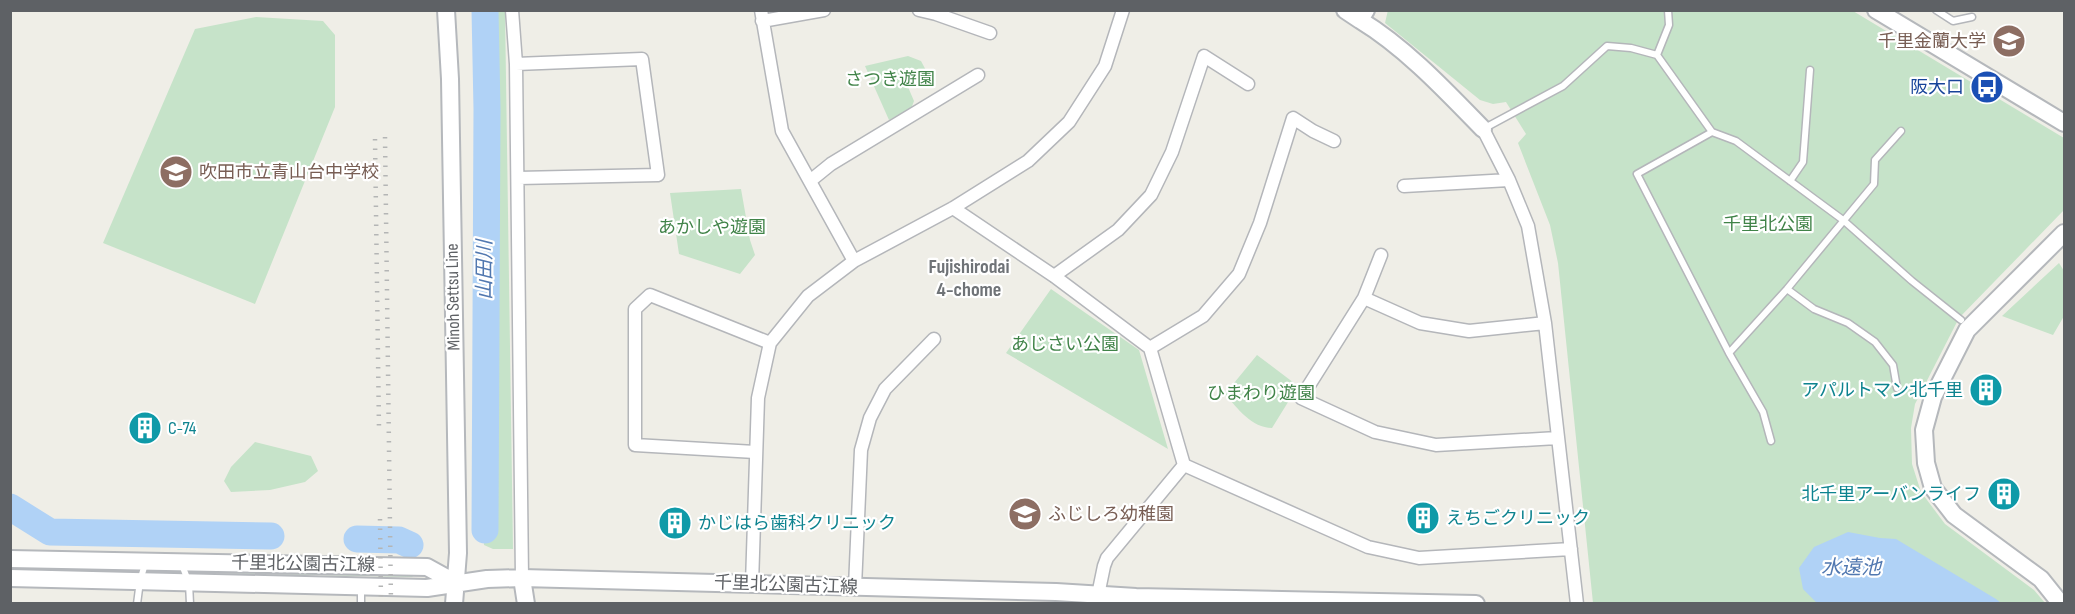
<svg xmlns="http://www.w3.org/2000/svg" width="2075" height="614" font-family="'Sofia Sans Condensed','Noto Sans JP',sans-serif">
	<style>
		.green { fill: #c6e3c9 }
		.water { fill: #b0d2f6 }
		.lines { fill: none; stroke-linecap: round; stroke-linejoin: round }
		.river { stroke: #b0d2f6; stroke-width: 27 }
		.lane-casing { stroke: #b4b6ba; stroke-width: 9 }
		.street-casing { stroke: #b4b6ba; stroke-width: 15 }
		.secondary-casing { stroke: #b5b8bc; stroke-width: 20 }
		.lane { stroke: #fff; stroke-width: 6 }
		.street { stroke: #fff; stroke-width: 12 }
		.secondary { stroke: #fff; stroke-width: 16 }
		.rail { stroke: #b4b5b5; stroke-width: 4.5; stroke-dasharray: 1.5 8; stroke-linecap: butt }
		.labels { text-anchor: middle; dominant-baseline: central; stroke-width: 4.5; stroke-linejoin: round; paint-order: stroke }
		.education-label { font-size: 18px; fill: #785e54; stroke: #fff; text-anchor: start }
		.park-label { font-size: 18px; fill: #408348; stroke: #fff }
		.transit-label { font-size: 18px; fill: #164399; stroke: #fff; text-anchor: end }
		.street-label { font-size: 18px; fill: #5e6165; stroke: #fff }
		.culture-label { font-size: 18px; fill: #0d838f; stroke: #fff; text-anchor: start }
		.neighbourhood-label { font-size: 20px; font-weight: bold; fill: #6f7377; stroke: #fff }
		.water-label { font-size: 20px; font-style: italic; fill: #5178b0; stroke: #fff }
	</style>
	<rect width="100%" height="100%" fill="#efeee7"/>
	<path class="green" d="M 1388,10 L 1853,11 L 2064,138 L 2064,210 L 1959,318 L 1915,404 L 1911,428 L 1912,464 L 1921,492 L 1945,524 L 2034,590 L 2045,603 L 1593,603 L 1558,263 L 1550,225 L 1518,143 L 1526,134 L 1506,102 L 1493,104 L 1480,100 L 1385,23 Z
		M 505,11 L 513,549 L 493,549 L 484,545 L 483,532 L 490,531 L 490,109 L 487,11 Z
		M 256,17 L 323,21 L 335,35 L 335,107 L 255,304 L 103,243 L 195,29 Z
		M 908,56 L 921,61 L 930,78 L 908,87 L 914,101 L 911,109 L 889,120 L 865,66 Z
		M 741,189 L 750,240 L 755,255 L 740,274 L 679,254 L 670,193 Z
		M 2059,263 L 2064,271 L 2064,316 L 2053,335 L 2002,316 Z
		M 1051,289 L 1139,350 L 1168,449 L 1006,353 Z
		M 1257,355 L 1298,386 L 1272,428 C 1252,428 1237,408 1225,394 Z
		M 255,442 L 311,456 L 318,471 L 305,482 L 270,490 L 231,492 L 224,481 L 231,467 Z
		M 215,569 L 414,575 L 412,577 L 215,573 Z"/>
	<path class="water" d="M 1848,532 L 1880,538 L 1896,539 L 1996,599 L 2001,603 L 1817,603 L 1803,589 L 1799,568 L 1814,547 Z"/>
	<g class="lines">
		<path class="river" d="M 485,10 L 487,109 L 485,530
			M 10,507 L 50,532 L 271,536
			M 357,539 L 399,540 L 410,545"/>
		<g class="lane-casing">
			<path id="lane" d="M 1936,10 L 1953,21 L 1972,17
				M 1657,55 L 1669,25 L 1668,10
				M 1483,129 L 1563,86 L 1607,46 L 1631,48 L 1657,55 L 1712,132 L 1736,141 L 1843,220 L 1912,281 L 1961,320
				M 1712,132 L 1637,174 L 1729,353 L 1763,412 L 1771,441
				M 1790,181 L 1803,162 L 1810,70
				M 1787,289 L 1814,309 L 1848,323 L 1875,342 L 1893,365 L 1897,388
				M 1729,353 L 1787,289 L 1874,184 L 1875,160 L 1901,131
				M 182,565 L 189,583 L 190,604
				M 137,604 L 140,581 L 145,564
				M 361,604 L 361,588"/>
		</g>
		<g class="street-casing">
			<path id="street" d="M 512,10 L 516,64 L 522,578
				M 761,10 L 782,131 L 854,261
				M 919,10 L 936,14 L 990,33
				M 762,21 L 824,10
				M 516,64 L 642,59 L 658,175 L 518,178
				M 1483,129 L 1509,180 L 1528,226 L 1545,323 L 1577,604
				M 1334,141 L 1313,131 L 1293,118 L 1260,223 L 1239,274 L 1203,316 L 1150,348 L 1184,465 L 1368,547 L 1419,558 L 1571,549
				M 810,181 L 831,164 L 978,75
				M 1404,186 L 1509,180
				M 953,208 L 1054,276 L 1150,348
				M 1054,276 L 1118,230 L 1151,195 L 1172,152 L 1204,56 L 1248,84
				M 1364,298 L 1381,255
				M 1545,323 L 1469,331 L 1420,323 L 1364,298 L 1301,398 L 1375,432 L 1436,445 L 1557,438
				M 755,452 L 635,445 L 635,309 L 650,295 L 770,343
				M 752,584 L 758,398 L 770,343 L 808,296 L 854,261 L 953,208 L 1028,161 L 1069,122 L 1105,66 L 1123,10
				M 855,587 L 861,450 L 870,418 L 885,389 L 934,339
				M 1098,595 L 1104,566 L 1107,558 L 1184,465"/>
		</g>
		<g class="secondary-casing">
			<path id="secondary" d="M 446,10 L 450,79 L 458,553 L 454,604
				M 1345,10 L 1360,20 L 1366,10
				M 1876,10 L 2064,123
				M 1360,20 C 1406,48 1446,91 1483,129
				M 10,559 L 427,567 L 456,583
				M 10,578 L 427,588 L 487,579 L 522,578 L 1056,592 L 1136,597 L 1476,604
				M 522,578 L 526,604
				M 2061,604 L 2041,579 L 1954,515 L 1933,488 L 1926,463 L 1924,430 L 1933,397 L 1967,330 L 2064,233"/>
		</g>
		<use href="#lane" class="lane"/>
		<use href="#street" class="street"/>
		<use href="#secondary" class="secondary"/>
		<path class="rail" d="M 385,137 L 391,604
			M 375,139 L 379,429
			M 380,519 L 381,604"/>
	</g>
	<defs>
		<g id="university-disc" transform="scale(1.725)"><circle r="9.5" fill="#8d6e63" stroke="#fff"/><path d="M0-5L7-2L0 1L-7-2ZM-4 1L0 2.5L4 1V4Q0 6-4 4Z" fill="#fff"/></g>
		<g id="bus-disc" transform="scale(1.725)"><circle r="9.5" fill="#1a4fb4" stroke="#fff"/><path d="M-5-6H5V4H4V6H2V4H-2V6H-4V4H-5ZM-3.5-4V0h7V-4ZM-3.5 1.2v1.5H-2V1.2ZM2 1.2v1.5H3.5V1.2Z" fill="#fff"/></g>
		<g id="school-disc" transform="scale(1.725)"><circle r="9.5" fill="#8d6e63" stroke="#fff"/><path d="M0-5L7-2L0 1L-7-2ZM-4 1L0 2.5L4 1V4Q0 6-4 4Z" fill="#fff"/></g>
		<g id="building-disc" transform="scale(1.725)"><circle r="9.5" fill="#0f9aa8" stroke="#fff"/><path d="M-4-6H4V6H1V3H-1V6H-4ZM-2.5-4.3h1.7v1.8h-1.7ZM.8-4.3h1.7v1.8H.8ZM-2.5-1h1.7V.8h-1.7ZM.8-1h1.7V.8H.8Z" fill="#fff"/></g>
	</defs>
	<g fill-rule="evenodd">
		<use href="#university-disc" x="2009" y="41"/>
		<use href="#bus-disc" x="1987" y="87"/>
		<use href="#school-disc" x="176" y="172"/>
		<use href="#building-disc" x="1986" y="390"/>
		<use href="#building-disc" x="145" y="428"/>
		<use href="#building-disc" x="2004" y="494"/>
		<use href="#school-disc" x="1025" y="514"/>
		<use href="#building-disc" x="1423" y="518"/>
		<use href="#building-disc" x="675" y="523"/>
	</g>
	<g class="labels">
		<g class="education-label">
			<text x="1986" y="41" text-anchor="end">千里金蘭大学</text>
			<text x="199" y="172">吹田市立青山台中学校</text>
			<text x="1048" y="514">ふじしろ幼稚園</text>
		</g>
		<g class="park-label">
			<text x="890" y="79">さつき遊園</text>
			<text x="1768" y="224">千里北公園</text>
			<text x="712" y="227">あかしや遊園</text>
			<text x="1065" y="344">あじさい公園</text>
			<text x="1261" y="393">ひまわり遊園</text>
		</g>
		<g class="transit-label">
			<text x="1964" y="87">阪大口</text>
		</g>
		<g class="street-label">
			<text transform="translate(453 297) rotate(-91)">Minoh Settsu Line</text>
			<text transform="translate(303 564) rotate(1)">千里北公園古江線</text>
			<text transform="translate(786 585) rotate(2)">千里北公園古江線</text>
		</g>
		<g class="culture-label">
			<text x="1963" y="390" text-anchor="end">アパルトマン北千里</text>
			<text x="168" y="428">C-74</text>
			<text x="1981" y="494" text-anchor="end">北千里アーバンライフ</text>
			<text x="1446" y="518">えちごクリニック</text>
			<text x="698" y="523">かじはら歯科クリニック</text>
		</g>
		<g class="neighbourhood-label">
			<text x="969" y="267">Fujishirodai<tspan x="969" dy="23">4-chome</tspan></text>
		</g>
		<g class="water-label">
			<text transform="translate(485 270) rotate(-90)">山田川</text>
			<text x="1851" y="568">水遠池</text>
		</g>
	</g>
	<rect width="2075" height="614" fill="none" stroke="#5e6165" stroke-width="24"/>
</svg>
